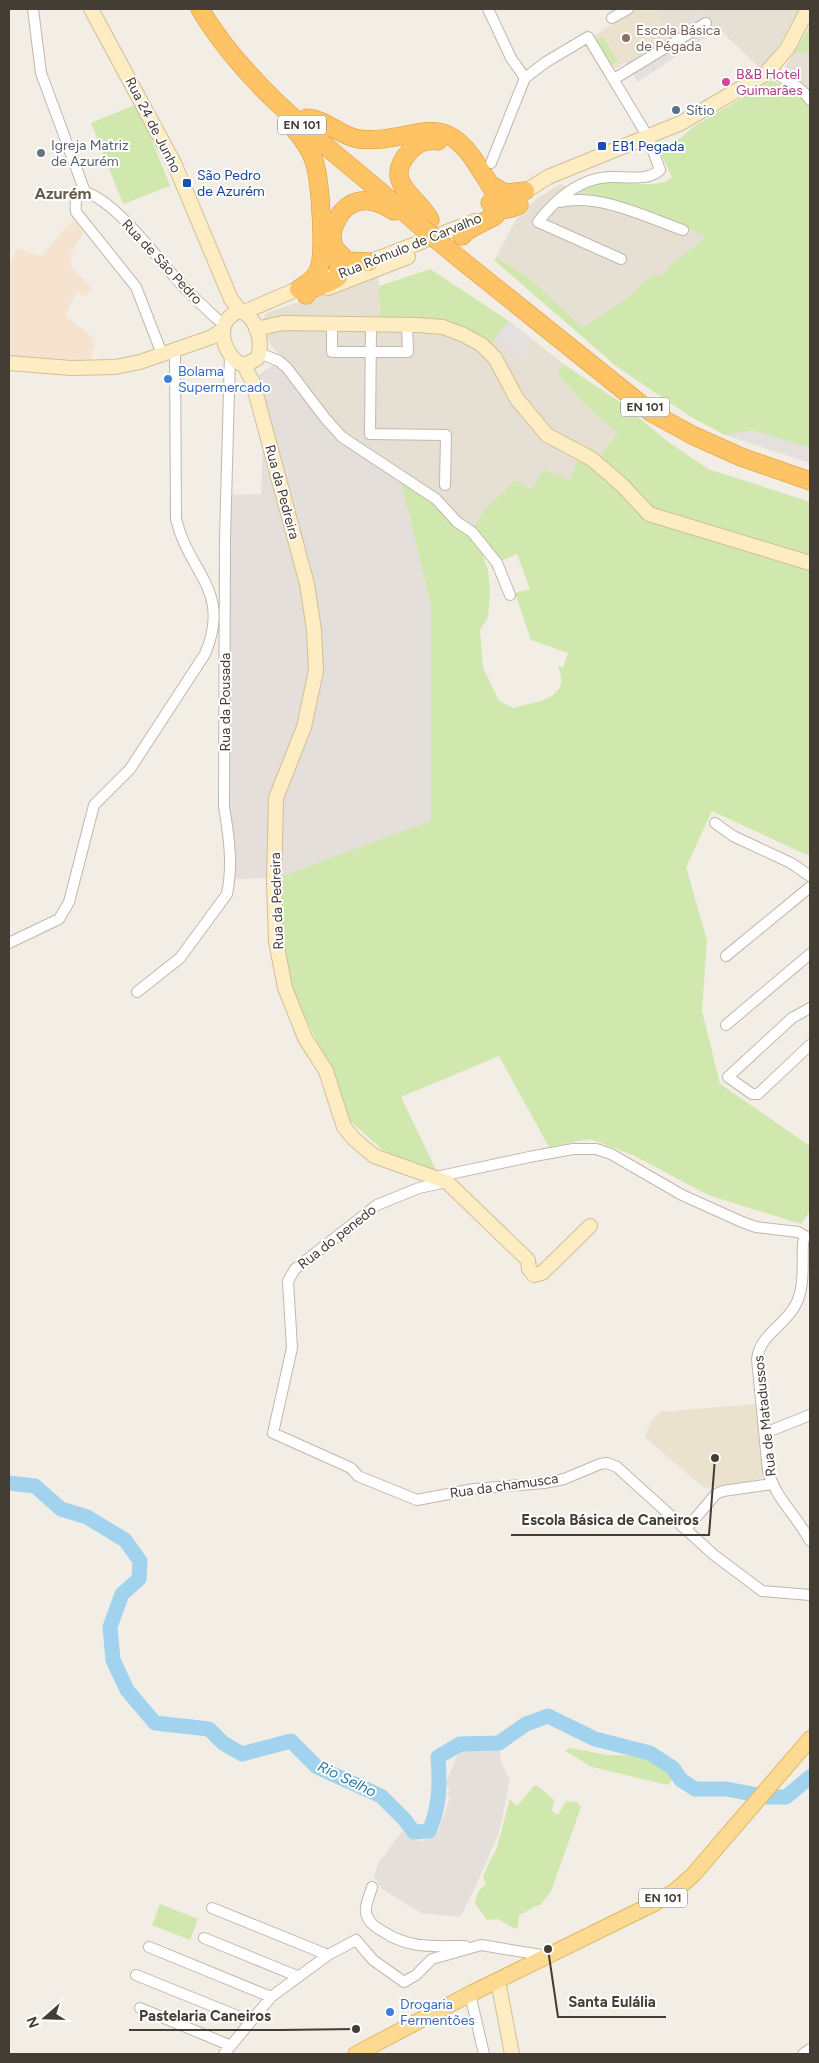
<svg xmlns="http://www.w3.org/2000/svg" width="819" height="2063" font-family="Figtree,sans-serif">
	<style>
		.residential { fill: #e6dfd3 }
		.commercial { fill: #f5e3cf }
		.industrial { fill: #e4dfda }
		.education { fill: #ebe2ce }
		.green { fill: #d0e7ad }
		.parking { fill: #e3e0dd }
		.lines { fill: none; stroke-linecap: round; stroke-linejoin: round }
		.river { stroke: #a1d3ef; stroke-width: 15 }
		.street-casing { stroke: #c1b8aa; stroke-width: 12 }
		.secondary-casing { stroke: #d2bf95; stroke-width: 16 }
		.primary-casing { stroke: #e3b662; stroke-width: 17 }
		.highway-casing { stroke: #dc9735; stroke-width: 19 }
		.street { stroke: #fff; stroke-width: 10 }
		.secondary { stroke: #feedc3; stroke-width: 14 }
		.primary { stroke: #fdda92; stroke-width: 15 }
		.highway { stroke: #fdc365; stroke-width: 18 }
		.highway-bridge-casing { stroke: #dc9735; stroke-width: 19; stroke-linecap: butt }
		.highway-bridge { stroke: #fdc365; stroke-width: 18 }
		.education-dot { fill: #8d6e63; stroke: #fff; stroke-width: 2 }
		.hotel-dot { fill: #d1479c; stroke: #fff; stroke-width: 2 }
		.service-dot { fill: #5c6f8a; stroke: #fff; stroke-width: 2 }
		.transit-dot { fill: #1a4fb4; stroke: #fff; stroke-width: 2 }
		.worship-dot { fill: #6b7280; stroke: #fff; stroke-width: 2 }
		.shop-dot { fill: #3f7fe0; stroke: #fff; stroke-width: 2 }
		.labels { text-anchor: middle; dominant-baseline: central; stroke-width: 4; stroke-linejoin: round; paint-order: stroke }
		.shield { fill: #fff; stroke: #7c7771; stroke-width: 1 }
		.shield-label { font-size: 12px; font-weight: bold; fill: #443d34 }
		.education-label { font-size: 14px; fill: #785e54; stroke: #fff; text-anchor: start }
		.hotel-label { font-size: 14px; fill: #b23c85; stroke: #fff; text-anchor: start }
		.service-label { font-size: 14px; fill: #4e5e75; stroke: #fff; text-anchor: start }
		.street-label { font-size: 14px; fill: #443d34; stroke: #fff }
		.worship-label { font-size: 14px; fill: #5b616d; stroke: #fff; text-anchor: start }
		.transit-label { font-size: 14px; fill: #164399; stroke: #fff; text-anchor: start }
		.shop-label { font-size: 14px; fill: #366cbe; stroke: #fff; text-anchor: start }
		.water-label { font-size: 15px; font-style: italic; fill: #2e7aa7; stroke: #fff }
		.quarter-label { font-size: 16px; font-weight: bold; fill: #675b4c; stroke: #fff }
		.leader { fill: none; stroke: #443d34; stroke-width: 2 }
		.callout-dot { fill: #443d34; stroke: #fff; stroke-width: 2 }
		.callout-label { font-size: 15px; text-anchor: middle; font-weight: bold; fill: #443d34; stroke: #fff; stroke-width: 4; stroke-linejoin: round; paint-order: stroke }
	</style>
	<rect width="100%" height="100%" fill="#f2ede5"/>
	<path class="residential" d="M 654,9 L 799,9 L 774,54 L 760,68 L 702,13 L 670,33 Z
		M 810,26 L 810,90 L 785,73 L 784,69 Z
		M 560,184 L 704,235 L 703,239 L 671,265 L 664,274 L 649,278 L 626,299 L 585,326 L 580,326 L 532,280 L 496,257 L 516,220 L 536,199 Z
		M 378,276 L 380,320 L 434,318 L 458,325 L 491,343 L 509,321 L 565,365 L 557,373 L 586,406 L 619,433 L 597,459 L 581,455 L 570,481 L 544,470 L 531,491 L 473,529 L 461,522 L 437,494 L 341,429 L 263,335 L 263,319 L 266,313 Z"/>
	<path class="commercial" d="M 73,220 L 84,232 L 72,251 L 70,265 L 92,289 L 85,297 L 77,291 L 65,316 L 91,336 L 95,347 L 88,364 L 19,360 L 9,355 L 9,265 L 17,248 L 40,257 Z"/>
	<path class="industrial" d="M 279,361 L 325,418 L 400,477 L 431,606 L 431,822 L 275,878 L 230,879 L 226,495 L 261,494 L 264,425 L 253,379 Z
		M 470,1745 L 499,1747 L 502,1765 L 510,1780 L 499,1832 L 475,1888 L 460,1917 L 421,1913 L 382,1889 L 374,1877 L 378,1864 L 402,1831 L 414,1840 L 423,1841 L 438,1832 L 450,1797 L 447,1796 L 450,1788 L 445,1785 L 460,1749 Z"/>
	<path class="education" d="M 636,9 L 654,9 L 670,33 L 604,76 L 583,43 Z
		M 756,1404 L 763,1479 L 704,1488 L 645,1437 L 652,1419 L 661,1412 Z"/>
	<path class="green" d="M 810,26 L 810,46 L 807,54 L 795,51 Z
		M 602,36 L 618,61 L 603,71 L 587,46 Z
		M 772,80 L 798,93 L 810,108 L 810,448 L 753,431 L 725,435 L 691,417 L 616,366 L 494,260 L 496,257 L 532,280 L 580,326 L 585,326 L 626,299 L 649,278 L 664,274 L 671,265 L 703,239 L 704,235 L 577,190 C 586,186 597,183 607,182 C 623,181 662,190 672,177 L 662,156 L 661,149 L 664,145 L 681,138 L 693,127 Z
		M 135,105 L 146,125 L 170,186 L 123,204 L 91,123 Z
		M 430,269 L 509,321 L 491,344 C 454,316 423,317 380,320 L 379,286 Z
		M 565,365 L 621,403 L 667,441 L 708,469 L 810,502 L 810,853 L 807,855 L 712,811 L 686,867 L 707,940 L 702,1011 L 720,1084 L 810,1146 L 810,1211 L 801,1224 L 708,1195 L 633,1155 L 590,1139 L 549,1147 L 499,1056 L 401,1097 L 436,1170 L 385,1152 L 348,1119 L 324,1056 L 296,999 L 284,955 L 279,877 L 431,821 L 431,606 L 400,477 L 427,495 L 478,541 L 488,571 L 490,590 L 488,618 L 480,630 L 483,668 L 499,701 L 513,708 C 537,701 572,700 558,666 L 563,668 L 568,653 L 531,640 L 515,593 L 530,589 L 517,554 L 501,561 L 473,529 L 484,511 L 516,480 L 531,490 L 544,470 L 570,480 L 581,454 L 597,459 L 618,433 L 586,406 L 557,373 Z
		M 570,1748 L 607,1755 L 649,1756 L 662,1764 L 673,1779 L 668,1785 L 592,1767 L 565,1751 Z
		M 534,1786 L 538,1786 L 554,1800 L 552,1811 L 558,1815 L 566,1801 L 577,1802 L 581,1807 L 551,1891 L 541,1904 L 519,1915 L 518,1927 L 515,1929 L 498,1919 L 487,1920 L 475,1903 C 476,1895 478,1889 486,1885 L 483,1876 L 497,1847 L 510,1799 L 517,1806 Z
		M 160,1904 L 198,1919 L 190,1940 L 152,1925 Z"/>
	<path class="parking" d="M 702,13 L 719,28 L 638,82 L 625,62 Z
		M 507,322 L 531,340 L 526,347 L 529,353 L 521,362 L 495,338 Z
		M 753,430 L 810,448 L 810,463 L 725,435 Z"/>
	<g class="lines">
		<path class="river" d="M 9,1483 L 35,1486 L 61,1509 L 87,1517 L 125,1540 L 140,1561 L 139,1579 L 122,1594 L 110,1627 L 113,1660 L 127,1690 L 155,1723 L 209,1729 L 223,1743 L 242,1754 L 291,1741 L 317,1767 L 381,1796 L 404,1819 L 414,1832 L 429,1831 C 440,1807 440,1783 438,1757 L 460,1744 L 499,1743 L 526,1724 L 548,1716 L 595,1739 L 650,1753 L 673,1768 L 681,1780 L 695,1789 L 726,1789 L 768,1797 L 786,1797 L 810,1777"/>
		<g class="street-casing">
			<path id="street" d="M 33,9 L 41,73 L 85,192
				M 488,9 L 511,58 L 525,78
				M 612,18 L 628,9
				M 769,69 C 783,79 800,85 810,100
				M 614,79 L 706,23
				M 491,163 L 525,78 L 546,62 L 588,37 L 648,137 L 660,170 C 647,182 625,176 608,177 C 579,179 555,200 538,222 L 621,259
				M 85,192 C 75,197 75,202 76,212 L 136,287 L 162,354
				M 85,192 C 116,201 157,258 179,282 C 191,295 204,307 217,319 L 224,323
				M 560,202 C 599,193 646,217 683,230
				M 332,324 L 332,352 L 408,352 L 407,325
				M 371,325 L 370,434 L 446,435 L 445,485
				M 259,353 L 279,361 L 287,368 L 325,418 L 342,437 L 436,499 L 457,522 L 472,532 L 497,563 L 510,595
				M 715,823 L 733,836 L 791,863 L 810,876
				M 9,943 L 59,919 L 69,902 L 94,805 L 130,769 L 205,654 C 232,590 189,574 176,519 L 175,349
				M 726,956 L 810,887
				M 137,992 L 180,958 L 227,894 C 233,865 229,836 224,807 L 225,538 L 230,355
				M 810,1008 L 792,1018 L 728,1077 L 752,1094 L 758,1094 L 810,1045
				M 726,1025 L 810,954
				M 436,1177 L 529,1157 L 573,1149 L 596,1149 L 611,1154 L 682,1195 L 742,1222 L 756,1227 L 798,1232 L 805,1236
				M 446,1182 L 419,1188 L 377,1205 L 295,1269 L 288,1281 L 292,1348 L 273,1433 L 351,1468 L 358,1476 L 417,1500 L 474,1489 L 544,1483 L 564,1479 L 600,1464 L 607,1463 L 617,1467 L 714,1555 L 762,1591 L 810,1595
				M 805,1236 L 803,1243 C 802,1262 805,1287 796,1304 C 785,1326 760,1334 757,1359 L 768,1471 C 776,1499 797,1516 810,1541
				M 765,1433 L 810,1415
				M 686,1529 L 716,1494 L 723,1491 L 772,1484
				M 372,1887 C 370,1895 363,1908 367,1916 C 370,1924 377,1928 384,1932 C 409,1949 436,1946 465,1946
				M 212,1908 L 328,1955
				M 204,1938 L 297,1976
				M 149,1947 L 271,1997
				M 136,1975 L 250,2021
				M 470,1994 L 484,2054
				M 140,2008 L 229,2045
				M 224,2054 L 271,1997 L 328,1955 L 356,1940 L 373,1960 L 404,1982 L 416,1975 L 432,1959 L 481,1945 L 547,1956
				M 803,2054 L 810,2049"/>
		</g>
		<g class="secondary-casing">
			<path id="secondary" d="M 91,9 L 174,163 L 231,299 L 240,311
				M 518,196 L 548,177 L 681,123 L 765,74 L 787,49 L 808,9
				M 330,277 L 475,221
				M 328,288 L 408,257
				M 240,311 C 257,317 264,343 257,359 L 244,365 C 224,359 211,320 240,311 Z
				M 244,312 L 307,285
				M 256,329 L 283,323 L 418,325 L 443,327 L 464,335 L 482,345 L 495,358 L 517,399 L 547,435 L 592,459 L 623,486 L 649,514 L 810,563
				M 9,363 L 71,368 L 115,367 L 140,362 L 212,337 L 222,330
				M 244,365 L 253,383 L 307,584 L 314,630 L 316,671 L 304,727 L 276,798 L 274,882 L 276,941 L 285,988 L 305,1038 L 326,1071 L 344,1127 L 354,1139 L 374,1156 L 447,1182 L 528,1260 L 529,1269 L 534,1275 L 542,1273 L 590,1226
				M 498,1981 L 512,2054"/>
		</g>
		<g class="primary-casing">
			<path id="primary" d="M 356,2054 L 470,1994 L 655,1903 L 675,1891 L 693,1875 L 810,1739"/>
		</g>
		<g class="highway-casing">
			<path id="highway" d="M 200,9 C 253,98 344,157 420,226
				M 307,118 C 326,119 339,136 359,139 C 414,145 442,104 479,168 C 486,179 497,192 499,205 L 495,216 L 468,230 L 462,236
				M 291,125 C 301,136 311,149 315,164 C 320,182 326,256 318,271 C 314,280 306,284 299,289
				M 489,184 L 505,193 L 525,191
				M 490,203 C 498,212 509,210 519,205
				M 430,220 C 419,196 380,183 410,151 C 418,142 427,139 438,141
				M 335,249 L 347,261 L 369,262
				M 460,259 L 652,413 L 692,435 L 741,457 L 810,481
				M 306,295 C 312,285 329,285 338,277 C 342,261 332,250 332,234 C 333,226 337,219 341,213 C 356,194 377,200 394,211"/>
		</g>
		<use href="#street" class="street"/>
		<use href="#secondary" class="secondary"/>
		<use href="#primary" class="primary"/>
		<use href="#highway" class="highway"/>
		<g class="highway-bridge-casing">
			<path id="highway-bridge" d="M 420,226 L 460,259"/>
		</g>
		<use href="#highway-bridge" class="highway-bridge"/>
	</g>
	<circle class="education-dot" cx="626" cy="38" r="5"/>
	<circle class="hotel-dot" cx="726" cy="82" r="5"/>
	<circle class="service-dot" cx="676" cy="110" r="5"/>
	<g class="transit-dot">
		<rect x="597" y="141" width="10" height="10" rx="2.5"/>
		<rect x="182" y="178" width="10" height="10" rx="2.5"/>
	</g>
	<circle class="worship-dot" cx="41" cy="153" r="5"/>
	<g class="shop-dot">
		<circle cx="168" cy="379" r="5"/>
		<circle cx="390" cy="2012" r="5"/>
	</g>
	<g class="labels">
		<g class="shield">
			<rect x="278" y="115.5" width="48" height="19" rx="4"/>
			<rect x="621" y="397.5" width="48" height="19" rx="4"/>
			<rect x="639" y="1888.5" width="48" height="19" rx="4"/>
		</g>
		<g class="shield-label">
			<text x="302" y="125">EN 101</text>
			<text x="645" y="407">EN 101</text>
			<text x="663" y="1898">EN 101</text>
		</g>
		<g class="education-label">
			<text x="636" y="30">Escola Básica<tspan x="636" dy="16">de Pégada</tspan></text>
		</g>
		<g class="hotel-label">
			<text x="736" y="74">B&amp;B Hotel<tspan x="736" dy="16">Guimarães</tspan></text>
		</g>
		<g class="service-label">
			<text x="686" y="110">Sítio</text>
		</g>
		<g class="street-label">
			<text transform="translate(153 125) rotate(63)">Rua 24 de Junho</text>
			<text transform="translate(410 246) rotate(-22)">Rua Rómulo de Carvalho</text>
			<text transform="translate(162 262) rotate(47)">Rua de São Pedro</text>
			<text transform="translate(282 492) rotate(75)">Rua da Pedreira</text>
			<text transform="translate(225 702) rotate(-90)">Rua da Pousada</text>
			<text transform="translate(277 901) rotate(-92)">Rua da Pedreira</text>
			<text transform="translate(337 1237) rotate(-38)">Rua do penedo</text>
			<text transform="translate(765 1416) rotate(-96)">Rua de Matadussos</text>
			<text transform="translate(504 1486) rotate(-8)">Rua da chamusca</text>
		</g>
		<g class="worship-label">
			<text x="51" y="145">Igreja Matriz<tspan x="51" dy="16">de Azurém</tspan></text>
		</g>
		<g class="transit-label">
			<text x="612" y="146">EB1 Pegada</text>
			<text x="197" y="175">São Pedro<tspan x="197" dy="16">de Azurém</tspan></text>
		</g>
		<g class="shop-label">
			<text x="178" y="371">Bolama<tspan x="178" dy="16">Supermercado</tspan></text>
			<text x="400" y="2004">Drogaria<tspan x="400" dy="16">Fermentões</tspan></text>
		</g>
		<g class="water-label">
			<text transform="translate(347 1779) rotate(26)">Rio Selho</text>
		</g>
		<g class="quarter-label">
			<text x="63" y="193">Azurém</text>
		</g>
	</g>
	<path class="leader" d="M715 1458L709 1535H511M548 1949L558 2017H666M356 2029L281 2030H129"/>
	<g class="callout-dot">
		<circle cx="715" cy="1458" r="5"/>
		<circle cx="548" cy="1949" r="5"/>
		<circle cx="356" cy="2029" r="5"/>
	</g>
	<g class="callout-label">
		<text x="610" y="1525">Escola Básica de Caneiros</text>
		<text x="612" y="2007">Santa Eulália</text>
		<text x="205" y="2021">Pastelaria Caneiros</text>
	</g>
	<rect width="819" height="2063" fill="none" stroke="#443d34" stroke-width="20"/>
	<g transform="translate(45 2018) rotate(250)" stroke="#ffffff" stroke-width="4" paint-order="stroke">
	<path d="M0-4L9 19L0 12L-9 19Z" fill="#443d34"/>
	<text y="-8" font-size="14" font-weight="bold" text-anchor="middle" fill="#443d34">N</text>
	</g>
</svg>
